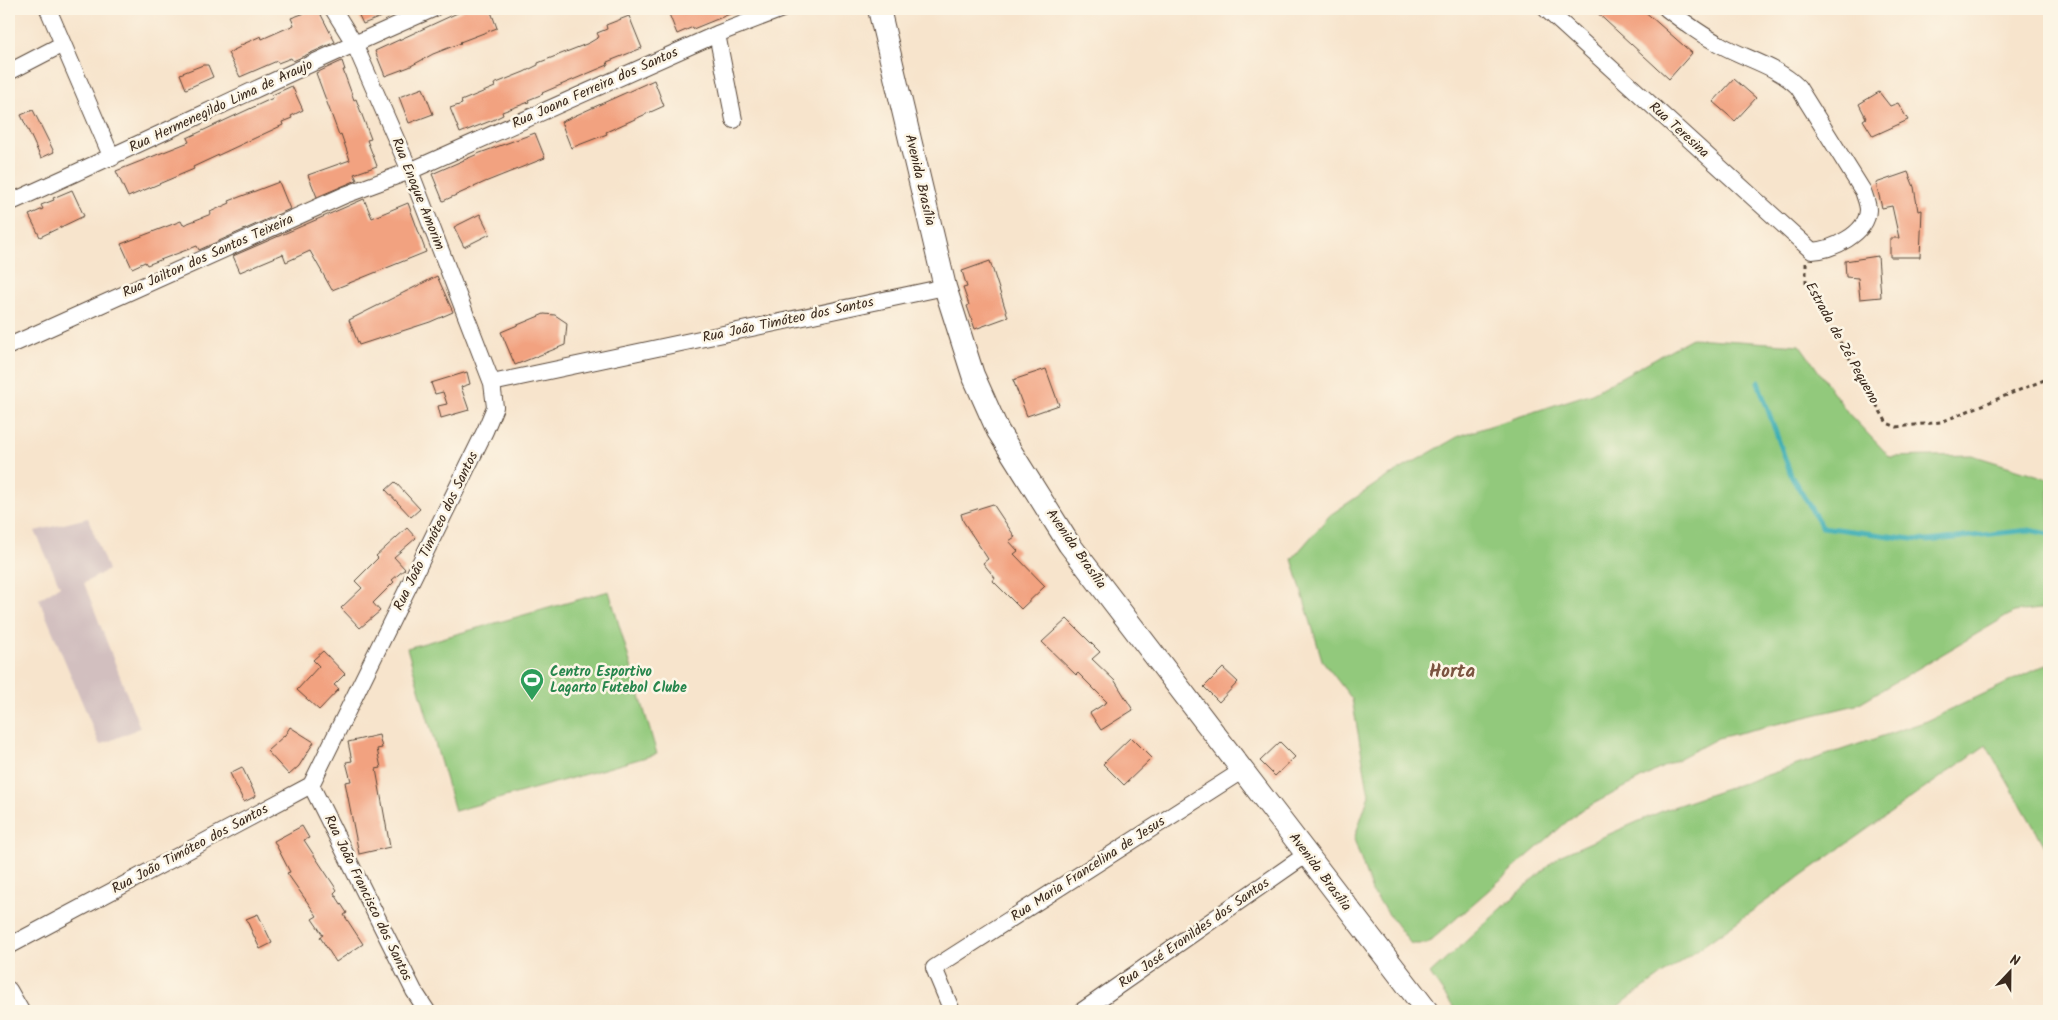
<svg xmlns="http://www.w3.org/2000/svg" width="2058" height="1020" font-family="Kalam,sans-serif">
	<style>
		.industrial { fill: #d2bfbf }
		.green { fill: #92c97b; stroke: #667a4c }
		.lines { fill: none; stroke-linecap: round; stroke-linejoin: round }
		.stream { stroke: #3dafb5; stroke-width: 5 }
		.building { fill: #f2a280 }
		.minor-casing { stroke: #574638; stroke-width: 18 }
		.secondary-casing { stroke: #574638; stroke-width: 24 }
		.path { stroke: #574638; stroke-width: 3; stroke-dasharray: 4 4; stroke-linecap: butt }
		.minor { stroke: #fff; stroke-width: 16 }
		.secondary { stroke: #fff; stroke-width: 22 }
		.labels { text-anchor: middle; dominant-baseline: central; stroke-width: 5; stroke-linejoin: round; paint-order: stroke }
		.street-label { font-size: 14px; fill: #3b2a1e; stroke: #fcf5e5 }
		.leisure-label { font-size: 14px; font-weight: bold; fill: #27864d; stroke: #fcf5e5; text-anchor: start }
		.district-label { font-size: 19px; font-weight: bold; fill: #7b5440; stroke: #fcf5e5 }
	</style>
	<rect width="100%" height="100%" fill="#fcf5e5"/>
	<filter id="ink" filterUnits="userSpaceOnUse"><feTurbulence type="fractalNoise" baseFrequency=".02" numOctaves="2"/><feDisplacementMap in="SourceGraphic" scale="10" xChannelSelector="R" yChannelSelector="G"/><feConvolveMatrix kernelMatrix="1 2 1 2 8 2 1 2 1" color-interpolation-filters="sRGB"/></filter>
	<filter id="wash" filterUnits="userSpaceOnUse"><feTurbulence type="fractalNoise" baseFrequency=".0096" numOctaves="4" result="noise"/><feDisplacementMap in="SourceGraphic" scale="20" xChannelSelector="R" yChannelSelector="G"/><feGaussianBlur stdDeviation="1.12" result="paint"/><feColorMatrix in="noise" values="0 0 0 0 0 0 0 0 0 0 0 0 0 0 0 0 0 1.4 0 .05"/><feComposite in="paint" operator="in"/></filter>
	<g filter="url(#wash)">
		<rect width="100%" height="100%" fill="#f7e4cc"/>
		<path class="industrial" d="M 88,518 L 108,570 L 84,583 L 140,728 L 100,745 L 39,599 L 60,586 L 35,531 Z"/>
		<path class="green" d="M 1692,338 L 1800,345 L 1848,413 L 1890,457 L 1972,455 L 2049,479 L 2049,608 L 2014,612 L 1856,705 L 1718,738 L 1578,812 L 1427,944 L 1411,944 L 1372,892 L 1354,839 L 1369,795 L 1352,699 L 1322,660 L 1292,559 L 1330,515 L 1382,480 L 1459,436 L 1592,393 Z
			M 609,591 L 657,754 L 455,811 L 407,648 Z
			M 2049,663 L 2049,853 L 1986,745 L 1611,1011 L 1456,1011 L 1430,974 L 1559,856 L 1667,809 L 1927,721 Z"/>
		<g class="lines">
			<path class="stream" d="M 1758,382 L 1791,475 L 1822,527 L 1927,541 L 2029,530 L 2049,534"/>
		</g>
		<g id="blocks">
			<path class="building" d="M 316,9 L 318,9 L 335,42 L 293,61 L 291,58 L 278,63 L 277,61 L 240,77 L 228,53 L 240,47 L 239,46 L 261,36 L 262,39 L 294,25 L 291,18 Z
				M 356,9 L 399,9 L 399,10 L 363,24 Z
				M 466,9 L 490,9 L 497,28 L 460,42 L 461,43 L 433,54 L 409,67 L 385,76 L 375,51 Z
				M 667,9 L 742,9 L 693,29 L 693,27 L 677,34 Z
				M 1593,9 L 1642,9 L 1692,53 L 1669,79 Z
				M 629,16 L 642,48 L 607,62 L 608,65 L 596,70 L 542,93 L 543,94 L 528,100 L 529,102 L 502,112 L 503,115 L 493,120 L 460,133 L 450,108 L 462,104 L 461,101 L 495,87 L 494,84 L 524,72 L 538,65 L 538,63 L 589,43 L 599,37 L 597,33 L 607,29 L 606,25 Z
				M 342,61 L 345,70 L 343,70 L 354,100 L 356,99 L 371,139 L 367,140 L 377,166 L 354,174 L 357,180 L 317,197 L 308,175 L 350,160 L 341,134 L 339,135 L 316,73 Z
				M 203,65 L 208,65 L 213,77 L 186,89 L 180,74 Z
				M 1734,79 L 1756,98 L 1735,121 L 1713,102 Z
				M 654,80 L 664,106 L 606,132 L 607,134 L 571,148 L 561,122 Z
				M 292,86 L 303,110 L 291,116 L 292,118 L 282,122 L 283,125 L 193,167 L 194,169 L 128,197 L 116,171 L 189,142 L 187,138 L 273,98 L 272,95 Z
				M 423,88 L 433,114 L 409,123 L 399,97 Z
				M 1879,92 L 1890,106 L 1898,103 L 1908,120 L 1873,136 L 1863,120 L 1866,118 L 1859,104 Z
				M 33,110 L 54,152 L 41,158 L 21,115 Z
				M 535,133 L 545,158 L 485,182 L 443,201 L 432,174 L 480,153 Z
				M 1908,172 L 1914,187 L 1918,211 L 1922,210 L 1920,257 L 1890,257 L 1890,238 L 1899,238 L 1892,206 L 1882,208 L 1876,183 Z
				M 279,182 L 290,209 L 199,250 L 197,246 L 147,265 L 145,262 L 132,268 L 121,244 L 181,221 L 183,225 L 211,214 L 210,212 L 230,203 L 229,201 Z
				M 72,190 L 84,216 L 40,237 L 29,215 L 43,209 L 41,205 L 54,200 L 53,198 Z
				M 364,199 L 372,218 L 408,203 L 426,252 L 332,290 L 310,251 L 286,262 L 283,254 L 240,272 L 233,256 Z
				M 480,214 L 490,234 L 464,247 L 454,227 Z
				M 1878,256 L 1881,297 L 1860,299 L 1858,278 L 1846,277 L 1845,261 Z
				M 990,261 L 1008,317 L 975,329 L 967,306 L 969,305 L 963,288 L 967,287 L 962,271 Z
				M 437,276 L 453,312 L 430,322 L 359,345 L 349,320 Z
				M 544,314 L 555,315 L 567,323 L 565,345 L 515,365 L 501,332 Z
				M 1046,369 L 1059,405 L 1027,416 L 1013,380 Z
				M 467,372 L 470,384 L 461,387 L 469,410 L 441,418 L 438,406 L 447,404 L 443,392 L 435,394 L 431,383 Z
				M 395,482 L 420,509 L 411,517 L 386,490 Z
				M 993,504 L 1015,537 L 1009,541 L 1018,551 L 1014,554 L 1045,586 L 1021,609 L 993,581 L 995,578 L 983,563 L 988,559 L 963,521 L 961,514 Z
				M 407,528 L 416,538 L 394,557 L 405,569 L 392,580 L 394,582 L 373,603 L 380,611 L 360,628 L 341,608 L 362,588 L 355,581 L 378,558 L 376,556 Z
				M 1067,619 L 1100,652 L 1092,659 L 1115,681 L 1133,710 L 1101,730 L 1090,713 L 1107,702 L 1078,673 L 1076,675 L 1042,642 Z
				M 323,651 L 345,674 L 334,685 L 339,689 L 319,710 L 297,690 L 319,666 L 313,660 Z
				M 1223,668 L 1238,682 L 1219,702 L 1204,687 Z
				M 290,727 L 314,742 L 299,766 L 289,775 L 267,751 L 285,735 Z
				M 379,735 L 382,748 L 377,749 L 381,768 L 376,769 L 390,847 L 359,854 L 345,782 L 351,781 L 346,762 L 352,761 L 348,742 Z
				M 1131,737 L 1152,758 L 1124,785 L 1103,764 Z
				M 1280,742 L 1295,757 L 1275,776 L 1260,761 Z
				M 242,767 L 256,796 L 244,802 L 230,773 Z
				M 302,826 L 309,838 L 304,840 L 337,890 L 334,893 L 347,913 L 344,915 L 363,944 L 336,962 L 320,937 L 323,935 L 312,919 L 317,916 L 287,873 L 290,872 L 274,841 Z
				M 258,914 L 272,943 L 260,949 L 246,919 Z"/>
		</g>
	</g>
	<g filter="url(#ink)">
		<use href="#blocks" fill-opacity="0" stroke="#574638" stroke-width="1"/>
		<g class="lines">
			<g class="minor-casing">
				<path id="minor" d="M 48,9 L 112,158
					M 1546,9 L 1812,251 C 1832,250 1867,234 1868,210 C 1868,204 1865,197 1863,191 L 1798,87 C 1777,66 1746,59 1721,45 C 1701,35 1684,22 1667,9
					M 717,34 L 734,120
					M 9,72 L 63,44
					M 9,203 C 151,140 290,71 433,9
					M 9,346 L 345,195 L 410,171 L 717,34 L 782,9
					M 492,383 L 945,287
					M 311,785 L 414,991 L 427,1011
					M 9,946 L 311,785 L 485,431 L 495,407 L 492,383 L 410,171 L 354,43 L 333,9
					M 9,990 L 21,1011
					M 952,1011 L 934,968 L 1243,770
					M 1082,1011 L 1307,854"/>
			</g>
			<g class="secondary-casing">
				<path id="secondary" d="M 879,9 L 945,287 L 973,375 L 998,431 L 1069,544 L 1427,1011"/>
			</g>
			<path class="path" d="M 1806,263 L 1806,283 L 1887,423 L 1897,427 L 1941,422 L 2049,378"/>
			<use href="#minor" class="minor"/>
			<use href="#secondary" class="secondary"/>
		</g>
	</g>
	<defs>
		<g id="stadium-pin" transform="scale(1.25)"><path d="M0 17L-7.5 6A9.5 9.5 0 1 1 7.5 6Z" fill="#2e9e5b" stroke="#fcf5e5"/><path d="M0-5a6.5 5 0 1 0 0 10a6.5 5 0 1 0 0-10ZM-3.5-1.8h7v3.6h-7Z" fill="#fff"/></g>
	</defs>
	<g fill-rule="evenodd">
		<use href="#stadium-pin" x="532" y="680"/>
	</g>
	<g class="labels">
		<g class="street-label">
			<text transform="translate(595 88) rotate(-24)">Rua Joana Ferreira dos Santos</text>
			<text transform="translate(221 106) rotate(-25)">Rua Hermenegildo Lima de Araujo</text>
			<text transform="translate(1679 130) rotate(42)">Rua Teresina</text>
			<text transform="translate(920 180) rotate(77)">Avenida Brasília</text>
			<text transform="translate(418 194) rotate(68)">Rua Enoque Amorim</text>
			<text transform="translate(208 256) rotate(-24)">Rua Jailton dos Santos Teixeira</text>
			<text transform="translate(788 320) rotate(-12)">Rua João Timóteo dos Santos</text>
			<text transform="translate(1842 343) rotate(61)">Estrada de Zé Pequeno</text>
			<text transform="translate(436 531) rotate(-64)">Rua João Timóteo dos Santos</text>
			<text transform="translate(1076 549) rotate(55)">Avenida Brasília</text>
			<text transform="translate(190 849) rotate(-28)">Rua João Timóteo dos Santos</text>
			<text transform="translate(1088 869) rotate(-33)">Rua Maria Francelina de Jesus</text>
			<text transform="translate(1320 872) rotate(53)">Avenida Brasília</text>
			<text transform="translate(368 898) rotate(64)">Rua João Francisco dos Santos</text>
			<text transform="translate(1194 933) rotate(-35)">Rua José Eronildes dos Santos</text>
		</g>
		<g class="leisure-label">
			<text x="550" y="672">Centro Esportivo<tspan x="550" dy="16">Lagarto Futebol Clube</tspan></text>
		</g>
		<g class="district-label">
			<text x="1452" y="672">Horta</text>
		</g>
	</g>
	<rect width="2058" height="1020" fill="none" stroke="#fcf5e5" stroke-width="30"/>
	<g transform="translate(2010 972) rotate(22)" stroke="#fcf5e5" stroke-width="4" paint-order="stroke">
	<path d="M0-4L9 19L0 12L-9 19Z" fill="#3b2a1e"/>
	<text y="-8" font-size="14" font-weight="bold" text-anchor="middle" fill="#3b2a1e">N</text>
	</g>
</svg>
